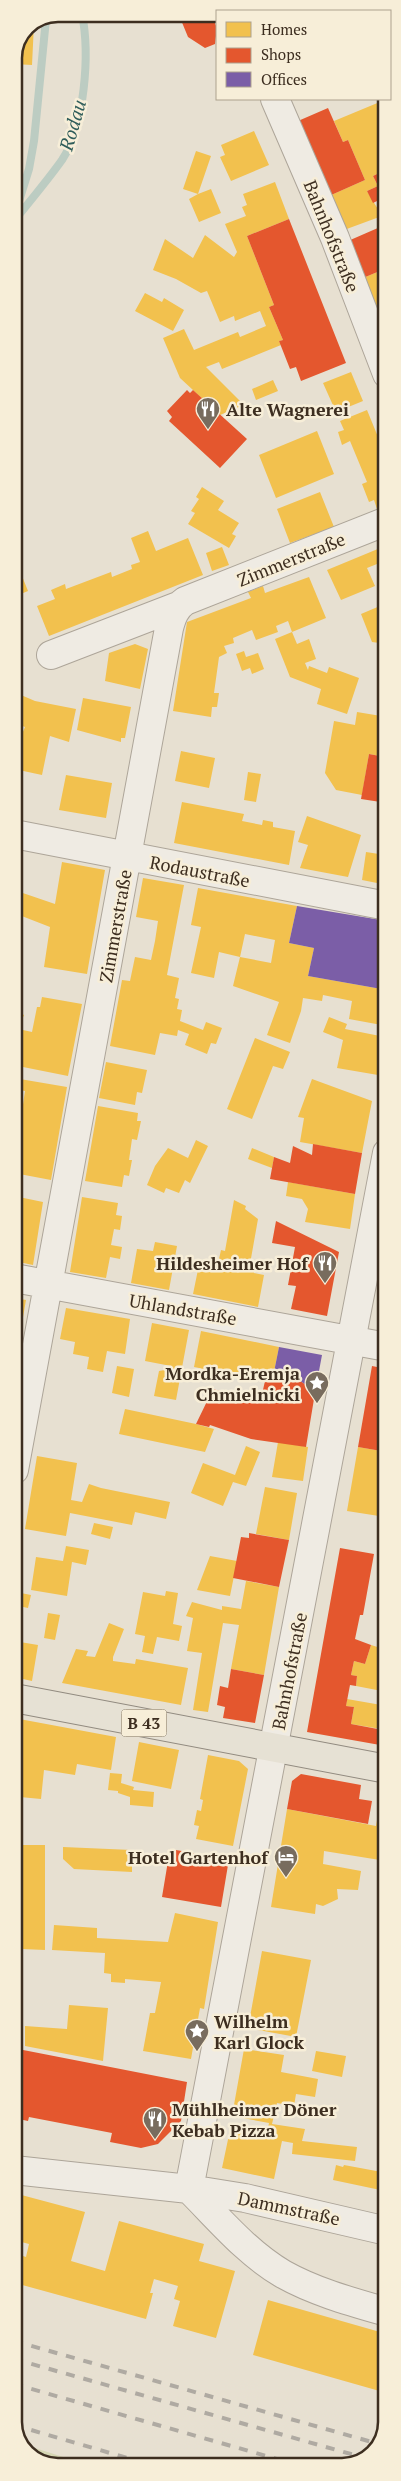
<svg xmlns="http://www.w3.org/2000/svg" width="401" height="2481" font-family="'PT Serif',serif">
	<style>
		.green { fill: #d6d7b3 }
		.homes { fill: #f2c14e }
		.shops { fill: #e4572e }
		.offices { fill: #7b5ea7 }
		.lines { fill: none; stroke-linecap: round; stroke-linejoin: round }
		.stream { stroke: #bcccc2; stroke-width: 8 }
		.minor-casing { stroke: #ada599; stroke-width: 30 }
		.major-casing { stroke: #928b80; stroke-width: 30 }
		.minor { stroke: #efebe3; stroke-width: 28 }
		.major { stroke: #e6e1d4; stroke-width: 28 }
		.rail { stroke: #afaaa2; stroke-width: 4; stroke-dasharray: 9 9; stroke-linecap: butt }
		.labels { text-anchor: middle; dominant-baseline: central; stroke-width: 5; stroke-linejoin: round; paint-order: stroke }
		.shield { fill: #f7eed8; stroke: #756857; stroke-width: 1 }
		.shield-label { font-size: 16px; font-weight: bold; fill: #3d2e20 }
		.street-label { font-size: 18px; fill: #3d2e20; stroke: #f7eed8 }
		.poi-label { font-size: 18px; font-weight: bold; fill: #3d2e20; stroke: #f7eed8; text-anchor: start }
		.water-label { font-size: 19px; font-style: italic; fill: #2f5d5a; stroke: #f7eed8 }
		.rim { fill: none; stroke: #3d2e20; stroke-width: 2.5 }
	</style>
	<rect width="100%" height="100%" fill="#e7e0d1"/>
	<path class="green" d="M 22,2444 L 95,2467 C 69,2467 35,2471 22,2444 Z"/>
	<path class="homes" d="M 34,24 L 32,65 L 14,64 L 14,58 L 27,27 Z
		M 387,99 L 387,123 L 380,125 L 387,141 L 387,169 L 373,176 L 378,186 L 367,191 L 382,216 L 344,230 L 329,196 L 365,180 L 348,140 L 343,142 L 334,121 Z
		M 254,131 L 269,165 L 231,181 L 220,157 L 225,155 L 221,145 Z
		M 196,151 L 211,156 L 198,194 L 211,189 L 221,213 L 199,222 L 189,199 L 198,194 L 183,189 Z
		M 275,182 L 289,219 L 247,236 L 274,305 L 269,307 L 283,340 L 279,341 L 281,345 L 222,369 L 219,362 L 206,367 L 244,405 L 220,415 L 180,378 L 163,338 L 184,329 L 194,350 L 238,332 L 240,337 L 266,326 L 260,311 L 235,321 L 234,316 L 220,322 L 207,291 L 201,293 L 176,279 L 153,270 L 165,239 L 193,258 L 205,235 L 234,257 L 237,252 L 225,224 L 246,216 L 242,207 L 247,205 L 243,194 Z
		M 387,268 L 387,320 L 381,322 L 363,278 Z
		M 145,293 L 162,302 L 164,298 L 184,310 L 173,331 L 135,311 Z
		M 351,372 L 363,401 L 336,412 L 323,383 Z
		M 273,380 L 278,391 L 256,400 L 252,389 Z
		M 367,410 L 387,459 L 387,505 L 377,509 L 374,500 L 369,502 L 362,484 L 367,482 L 350,441 L 342,445 L 338,432 L 344,430 L 340,421 Z
		M 317,431 L 334,474 L 276,498 L 259,455 Z
		M 202,487 L 224,501 L 218,510 L 239,523 L 232,534 L 236,536 L 229,548 L 188,524 L 195,513 L 191,511 L 199,499 L 196,497 Z
		M 320,492 L 334,527 L 290,543 L 277,509 Z
		M 148,531 L 156,551 L 188,538 L 203,575 L 49,636 L 37,606 L 55,599 L 51,590 L 65,584 L 66,589 L 111,572 L 112,577 L 132,569 L 131,565 L 140,562 L 131,538 Z
		M 385,546 L 387,560 L 367,568 L 375,586 L 341,600 L 327,570 Z
		M 222,547 L 229,565 L 212,571 L 206,553 Z
		M 20,571 L 28,591 L 16,596 L 14,573 Z
		M 309,577 L 326,618 L 292,632 L 288,621 L 276,626 L 278,632 L 256,640 L 252,630 L 233,638 L 234,643 L 224,646 L 227,653 L 219,657 L 214,693 L 219,693 L 217,707 L 212,707 L 211,717 L 173,711 L 187,622 L 251,598 L 248,592 L 263,586 L 265,593 Z
		M 387,603 L 387,644 L 372,642 L 361,614 Z
		M 292,632 L 297,644 L 309,639 L 316,659 L 305,663 L 308,670 L 309,666 L 327,673 L 329,667 L 359,678 L 347,714 L 317,704 L 321,689 L 290,677 L 275,639 Z
		M 135,644 L 148,649 L 140,689 L 105,681 L 109,653 Z
		M 244,651 L 246,657 L 258,653 L 264,669 L 252,674 L 250,668 L 242,671 L 236,654 Z
		M 14,692 L 35,701 L 76,709 L 69,742 L 50,736 L 42,775 L 14,769 L 14,753 L 25,727 L 14,723 Z
		M 83,698 L 131,707 L 125,738 L 121,738 L 121,742 L 77,730 Z
		M 357,712 L 387,717 L 385,757 L 369,754 L 362,795 L 336,790 L 325,773 L 334,721 L 355,725 Z
		M 181,751 L 215,758 L 209,788 L 175,781 Z
		M 248,772 L 261,774 L 256,802 L 244,800 Z
		M 66,775 L 112,783 L 106,818 L 59,810 Z
		M 182,802 L 244,814 L 242,821 L 262,825 L 263,820 L 273,822 L 273,827 L 295,831 L 289,865 L 174,843 Z
		M 307,816 L 361,835 L 348,877 L 300,868 L 308,845 L 298,842 Z
		M 381,844 L 387,845 L 387,885 L 362,880 L 366,852 L 379,854 Z
		M 14,862 L 22,864 L 14,890 Z
		M 62,862 L 105,870 L 87,974 L 44,967 L 50,927 L 14,913 L 14,890 L 55,904 Z
		M 143,878 L 184,885 L 167,975 L 179,978 L 175,998 L 179,999 L 177,1009 L 182,1010 L 180,1021 L 203,1030 L 206,1022 L 222,1028 L 216,1044 L 211,1043 L 207,1054 L 185,1045 L 189,1034 L 178,1030 L 177,1036 L 160,1033 L 155,1055 L 110,1046 L 122,980 L 130,981 L 135,957 L 151,960 L 155,941 L 158,921 L 136,917 Z
		M 198,888 L 297,906 L 289,943 L 314,948 L 308,976 L 387,990 L 387,1026 L 349,1019 L 352,1001 L 323,995 L 322,1001 L 303,998 L 301,1011 L 290,1043 L 267,1035 L 279,1002 L 233,986 L 240,957 L 271,963 L 275,940 L 245,934 L 240,957 L 219,952 L 214,978 L 191,973 L 201,927 L 191,925 Z
		M 14,952 L 21,955 L 14,972 Z
		M 42,997 L 82,1004 L 68,1076 L 23,1067 L 21,1070 L 16,1069 L 23,1030 L 32,1032 L 37,1007 L 40,1007 Z
		M 14,1011 L 24,1015 L 19,1027 L 14,1024 Z
		M 329,1017 L 347,1024 L 345,1029 L 385,1037 L 378,1075 L 337,1068 L 343,1040 L 323,1032 Z
		M 255,1038 L 290,1052 L 283,1069 L 273,1066 L 252,1119 L 227,1109 Z
		M 106,1062 L 147,1070 L 142,1093 L 137,1092 L 135,1105 L 99,1098 Z
		M 14,1078 L 67,1087 L 51,1180 L 14,1173 L 14,1109 L 22,1111 L 25,1091 L 14,1089 Z
		M 312,1079 L 372,1101 L 362,1153 L 300,1142 L 304,1118 L 298,1117 Z
		M 98,1106 L 138,1113 L 137,1121 L 141,1121 L 137,1140 L 132,1139 L 129,1160 L 132,1160 L 129,1176 L 124,1175 L 122,1187 L 85,1181 Z
		M 196,1140 L 208,1146 L 190,1183 L 185,1180 L 179,1193 L 166,1188 L 164,1193 L 147,1185 L 155,1166 L 168,1148 L 188,1158 Z
		M 252,1148 L 274,1157 L 272,1168 L 248,1159 Z
		M 288,1182 L 355,1194 L 350,1229 L 305,1222 L 308,1209 L 302,1199 L 286,1196 Z
		M 14,1196 L 43,1202 L 33,1265 L 14,1261 Z
		M 82,1197 L 118,1203 L 116,1215 L 122,1216 L 120,1230 L 114,1229 L 111,1245 L 122,1247 L 120,1259 L 110,1257 L 106,1278 L 70,1272 Z
		M 234,1200 L 246,1206 L 245,1209 L 258,1219 L 250,1264 L 255,1265 L 254,1273 L 264,1275 L 258,1307 L 193,1294 L 200,1260 L 211,1262 L 212,1258 L 219,1259 L 221,1250 L 225,1251 Z
		M 155,1242 L 177,1246 L 169,1290 L 131,1283 L 137,1249 L 153,1251 Z
		M 386,1284 L 387,1284 L 387,1328 L 378,1326 Z
		M 14,1298 L 26,1300 L 15,1363 L 14,1363 Z
		M 66,1308 L 130,1319 L 125,1354 L 107,1351 L 103,1372 L 87,1369 L 89,1357 L 73,1354 L 75,1342 L 60,1339 Z
		M 152,1323 L 189,1330 L 176,1400 L 154,1396 L 159,1371 L 170,1369 L 171,1366 L 145,1361 Z
		M 201,1331 L 279,1347 L 273,1377 L 265,1381 L 194,1367 Z
		M 117,1366 L 134,1369 L 129,1397 L 112,1393 Z
		M 125,1409 L 196,1424 L 214,1429 L 205,1452 L 119,1434 Z
		M 278,1442 L 308,1447 L 303,1481 L 272,1477 Z
		M 246,1446 L 260,1452 L 246,1486 L 233,1482 L 223,1506 L 191,1493 L 203,1463 L 235,1475 Z
		M 358,1447 L 387,1452 L 387,1485 L 384,1484 L 382,1499 L 387,1500 L 387,1509 L 380,1509 L 379,1516 L 347,1511 Z
		M 37,1456 L 77,1463 L 71,1500 L 82,1502 L 89,1484 L 101,1488 L 170,1502 L 166,1519 L 135,1512 L 132,1525 L 70,1513 L 66,1536 L 25,1529 Z
		M 265,1487 L 297,1493 L 289,1540 L 256,1534 Z
		M 94,1523 L 113,1527 L 110,1539 L 91,1534 Z
		M 383,1529 L 387,1531 L 387,1546 L 377,1541 Z
		M 66,1546 L 89,1550 L 86,1565 L 72,1562 L 67,1596 L 31,1590 L 36,1557 L 63,1561 Z
		M 210,1556 L 237,1561 L 230,1596 L 197,1590 Z
		M 246,1581 L 279,1587 L 264,1675 L 231,1669 L 239,1625 L 223,1623 L 208,1712 L 193,1710 L 202,1653 L 187,1651 L 193,1618 L 186,1616 L 192,1602 L 222,1610 L 222,1606 L 241,1609 Z
		M 166,1591 L 178,1593 L 173,1624 L 182,1626 L 179,1641 L 157,1637 L 153,1654 L 142,1652 L 145,1636 L 135,1634 L 143,1592 L 165,1596 Z
		M 16,1592 L 31,1595 L 28,1608 L 14,1605 Z
		M 48,1613 L 60,1615 L 55,1640 L 44,1638 Z
		M 109,1623 L 124,1629 L 113,1657 L 113,1661 L 135,1664 L 136,1659 L 188,1668 L 181,1705 L 62,1683 L 76,1649 L 88,1651 L 86,1656 L 95,1657 Z
		M 14,1641 L 38,1645 L 32,1681 L 14,1677 Z
		M 371,1645 L 387,1650 L 387,1692 L 356,1686 L 357,1676 L 351,1675 L 354,1661 L 365,1664 Z
		M 347,1699 L 387,1706 L 387,1730 L 351,1724 L 354,1707 L 346,1706 Z
		M 14,1718 L 116,1737 L 111,1770 L 77,1764 L 75,1775 L 44,1770 L 41,1799 L 20,1797 L 22,1845 L 45,1845 L 45,1950 L 22,1949 L 22,1927 L 14,1925 L 14,1908 L 21,1909 L 22,1858 L 14,1857 Z
		M 139,1742 L 179,1750 L 171,1789 L 132,1781 Z
		M 208,1755 L 239,1761 L 248,1769 L 233,1846 L 196,1839 L 199,1826 L 194,1825 L 197,1810 L 201,1811 L 203,1800 L 200,1799 Z
		M 110,1773 L 122,1774 L 121,1783 L 134,1787 L 133,1790 L 154,1792 L 153,1807 L 130,1805 L 130,1797 L 118,1793 L 118,1791 L 108,1790 Z
		M 287,1809 L 376,1826 L 378,1814 L 387,1816 L 386,1861 L 324,1851 L 323,1864 L 361,1871 L 358,1890 L 337,1889 L 338,1899 L 323,1906 L 316,1904 L 315,1914 L 271,1907 Z
		M 63,1847 L 132,1850 L 132,1872 L 74,1869 L 63,1859 Z
		M 175,1913 L 218,1922 L 204,2009 L 200,2008 L 191,2059 L 143,2051 L 150,2013 L 155,2013 L 161,1982 L 125,1979 L 125,1983 L 111,1982 L 111,1974 L 104,1973 L 105,1953 L 52,1950 L 54,1925 L 97,1928 L 97,1938 L 168,1942 Z
		M 262,1951 L 311,1960 L 296,2037 L 248,2028 Z
		M 69,2005 L 108,2008 L 103,2061 L 25,2046 L 25,2026 L 67,2029 Z
		M 244,2049 L 284,2055 L 281,2072 L 318,2079 L 315,2097 L 296,2094 L 294,2106 L 277,2103 L 272,2124 L 305,2129 L 302,2141 L 357,2147 L 355,2161 L 292,2154 L 293,2143 L 282,2141 L 274,2179 L 222,2168 L 230,2130 L 266,2137 L 269,2123 L 232,2116 Z
		M 316,2051 L 346,2056 L 342,2077 L 312,2071 Z
		M 336,2165 L 343,2167 L 344,2165 L 387,2173 L 385,2191 L 333,2180 Z
		M 14,2193 L 85,2212 L 71,2261 L 105,2271 L 119,2221 L 204,2244 L 199,2261 L 235,2271 L 216,2338 L 173,2326 L 180,2301 L 174,2299 L 178,2286 L 154,2279 L 150,2293 L 153,2293 L 146,2319 L 15,2283 L 23,2256 L 26,2257 L 29,2244 L 14,2240 Z
		M 268,2300 L 387,2334 L 387,2376 L 383,2392 L 253,2355 Z"/>
	<path class="shops" d="M 175,14 L 211,14 L 217,28 L 215,44 L 205,48 L 188,37 L 181,20 Z
		M 328,108 L 343,142 L 348,140 L 365,180 L 329,196 L 298,121 Z
		M 387,169 L 387,196 L 373,203 L 367,191 L 378,186 L 373,176 Z
		M 289,219 L 346,363 L 301,381 L 296,367 L 290,369 L 279,341 L 283,340 L 269,307 L 274,305 L 247,236 Z
		M 387,224 L 387,268 L 363,278 L 348,241 Z
		M 187,390 L 190,393 L 193,390 L 247,439 L 220,468 L 169,421 L 172,417 L 167,411 Z
		M 386,751 L 387,803 L 361,799 L 369,754 L 385,757 Z
		M 313,1144 L 362,1153 L 355,1194 L 270,1179 L 274,1157 L 290,1163 L 293,1146 L 312,1155 Z
		M 276,1221 L 339,1252 L 327,1316 L 291,1309 L 296,1286 L 288,1285 L 295,1247 L 272,1243 Z
		M 372,1366 L 387,1369 L 387,1452 L 358,1447 Z
		M 288,1372 L 306,1385 L 316,1387 L 306,1447 L 251,1439 L 210,1425 L 209,1427 L 196,1424 L 213,1389 L 260,1403 L 265,1381 Z
		M 249,1533 L 289,1540 L 279,1587 L 233,1578 L 241,1537 L 249,1538 Z
		M 340,1548 L 374,1554 L 363,1615 L 360,1615 L 355,1639 L 371,1645 L 365,1664 L 354,1661 L 351,1675 L 357,1676 L 356,1686 L 350,1685 L 346,1706 L 354,1707 L 351,1724 L 383,1730 L 380,1745 L 307,1732 Z
		M 231,1669 L 264,1675 L 255,1723 L 223,1718 L 225,1707 L 217,1705 L 220,1686 L 228,1688 Z
		M 301,1774 L 361,1785 L 359,1799 L 372,1801 L 368,1824 L 287,1809 L 292,1781 Z
		M 170,1849 L 229,1859 L 221,1907 L 162,1897 Z
		M 18,2049 L 187,2082 L 181,2121 L 158,2144 L 141,2148 L 110,2142 L 112,2133 L 29,2117 L 28,2121 L 14,2118 L 14,2068 Z"/>
	<path class="offices" d="M 297,906 L 387,921 L 387,990 L 308,976 L 314,948 L 289,943 Z
		M 279,1347 L 322,1355 L 316,1387 L 306,1385 L 288,1372 L 273,1377 Z"/>
	<g class="lines">
		<path class="stream" d="M 14,217 L 29,169 L 34,141 L 46,19
			M 14,221 C 30,201 47,181 62,160 C 85,125 90,54 82,14"/>
		<g class="minor-casing">
			<path id="minor" d="M 275,99 L 335,238 L 387,374
				M 51,655 L 178,606
				M 14,834 L 387,906
				M 14,1278 L 387,1347
				M 14,1470 L 169,628 C 172,617 175,608 185,601 L 387,521
				M 14,2170 L 189,2189 L 245,2198 L 387,2231
				M 189,2189 L 387,1153
				M 189,2189 C 218,2218 247,2253 283,2274 C 315,2292 352,2302 387,2312"/>
		</g>
		<g class="major-casing">
			<path id="major" d="M 14,1698 L 387,1769"/>
		</g>
		<use href="#minor" class="minor"/>
		<use href="#major" class="major"/>
		<path class="rail" d="M 14,2341 L 379,2444
			M 14,2359 L 365,2458
			M 14,2384 L 305,2467
			M 14,2425 L 158,2467"/>
	</g>
	<defs>
		<g id="restaurant-pin" transform="scale(1.25)"><path d="M0 17L-7.5 6A9.5 9.5 0 1 1 7.5 6Z" fill="#786c5e" stroke="#f7eed8"/><path d="M-5-6h1v4h1v-4h1v4h1v-4h1v5L-1.5 .5V6h-2V.5L-5-1ZM5-6V6H3V1.5H1.5Q1.5-4 5-6Z" fill="#fff"/></g>
		<g id="sight-pin" transform="scale(1.25)"><path d="M0 17L-7.5 6A9.5 9.5 0 1 1 7.5 6Z" fill="#786c5e" stroke="#f7eed8"/><path d="M0-6L1.8-2.2L6-1.7L2.9 1.2L3.7 5.4L0 3.3L-3.7 5.4L-2.9 1.2L-6-1.7L-1.8-2.2Z" fill="#fff"/></g>
		<g id="hotel-pin" transform="scale(1.25)"><path d="M0 17L-7.5 6A9.5 9.5 0 1 1 7.5 6Z" fill="#786c5e" stroke="#f7eed8"/><path d="M-6-4.5h1.5V1H6V5H4.5V3h-9V5H-6ZM-4 0a1.8 1.8 0 1 1 3.6 0ZM.5 0V-2.5h3Q6-2.5 6 0Z" fill="#fff"/></g>
	</defs>
	<g fill-rule="evenodd">
		<use href="#restaurant-pin" x="208" y="409"/>
		<use href="#restaurant-pin" x="325" y="1263"/>
		<use href="#sight-pin" x="317" y="1383"/>
		<use href="#hotel-pin" x="286" y="1857"/>
		<use href="#sight-pin" x="197" y="2031"/>
		<use href="#restaurant-pin" x="155" y="2119"/>
	</g>
	<g class="labels">
		<rect class="shield" x="121.5" y="1709.5" width="45" height="27" rx="4"/>
		<g class="shield-label">
			<text x="144" y="1723">B 43</text>
		</g>
		<g class="street-label">
			<text transform="translate(332 236) rotate(68)">Bahnhofstraße</text>
			<text transform="translate(291 559) rotate(-22)">Zimmerstraße</text>
			<text transform="translate(200 871) rotate(11)">Rodaustraße</text>
			<text transform="translate(115 926) rotate(-80)">Zimmerstraße</text>
			<text transform="translate(183 1309) rotate(10)">Uhlandstraße</text>
			<text transform="translate(289 1671) rotate(-79)">Bahnhofstraße</text>
			<text transform="translate(289 2208) rotate(12)">Dammstraße</text>
		</g>
		<g class="poi-label">
			<text x="226" y="409">Alte Wagnerei</text>
			<text x="308" y="1263" text-anchor="end">Hildesheimer Hof</text>
			<text x="300" y="1373" text-anchor="end">Mordka-Eremja<tspan x="300" dy="21">Chmielnicki</tspan></text>
			<text x="268" y="1857" text-anchor="end">Hotel Gartenhof</text>
			<text x="214" y="2021">Wilhelm<tspan x="214" dy="21">Karl Glock</tspan></text>
			<text x="172" y="2109">Mühlheimer Döner<tspan x="172" dy="21">Kebab Pizza</tspan></text>
		</g>
		<g class="water-label">
			<text transform="translate(72 125) rotate(-74)">Rodau</text>
		</g>
	</g>
	<path d="M0 0H401V2481H0ZM58 22H342A36 36 0 0 1 378 58V2422A36 36 0 0 1 342 2458H58A36 36 0 0 1 22 2422V58A36 36 0 0 1 58 22Z" fill="#f7eed8" fill-rule="evenodd"/>
	<path class="rim" d="M58 22H342A36 36 0 0 1 378 58V2422A36 36 0 0 1 342 2458H58A36 36 0 0 1 22 2422V58A36 36 0 0 1 58 22Z"/>
	<rect x="216" y="10" width="175" height="90" fill="#f7eed8" stroke="#ada18e"/>
	<rect x="226" y="22" width="25" height="15" fill="#f2c14e" stroke="#ada18e"/>
	<text x="261" y="35" font-size="15" fill="#3d2e20">Homes</text>
	<rect x="226" y="48" width="25" height="15" fill="#e4572e" stroke="#ada18e"/>
	<text x="261" y="60" font-size="15" fill="#3d2e20">Shops</text>
	<rect x="226" y="72" width="25" height="15" fill="#7b5ea7" stroke="#ada18e"/>
	<text x="261" y="85" font-size="15" fill="#3d2e20">Offices</text>
</svg>
